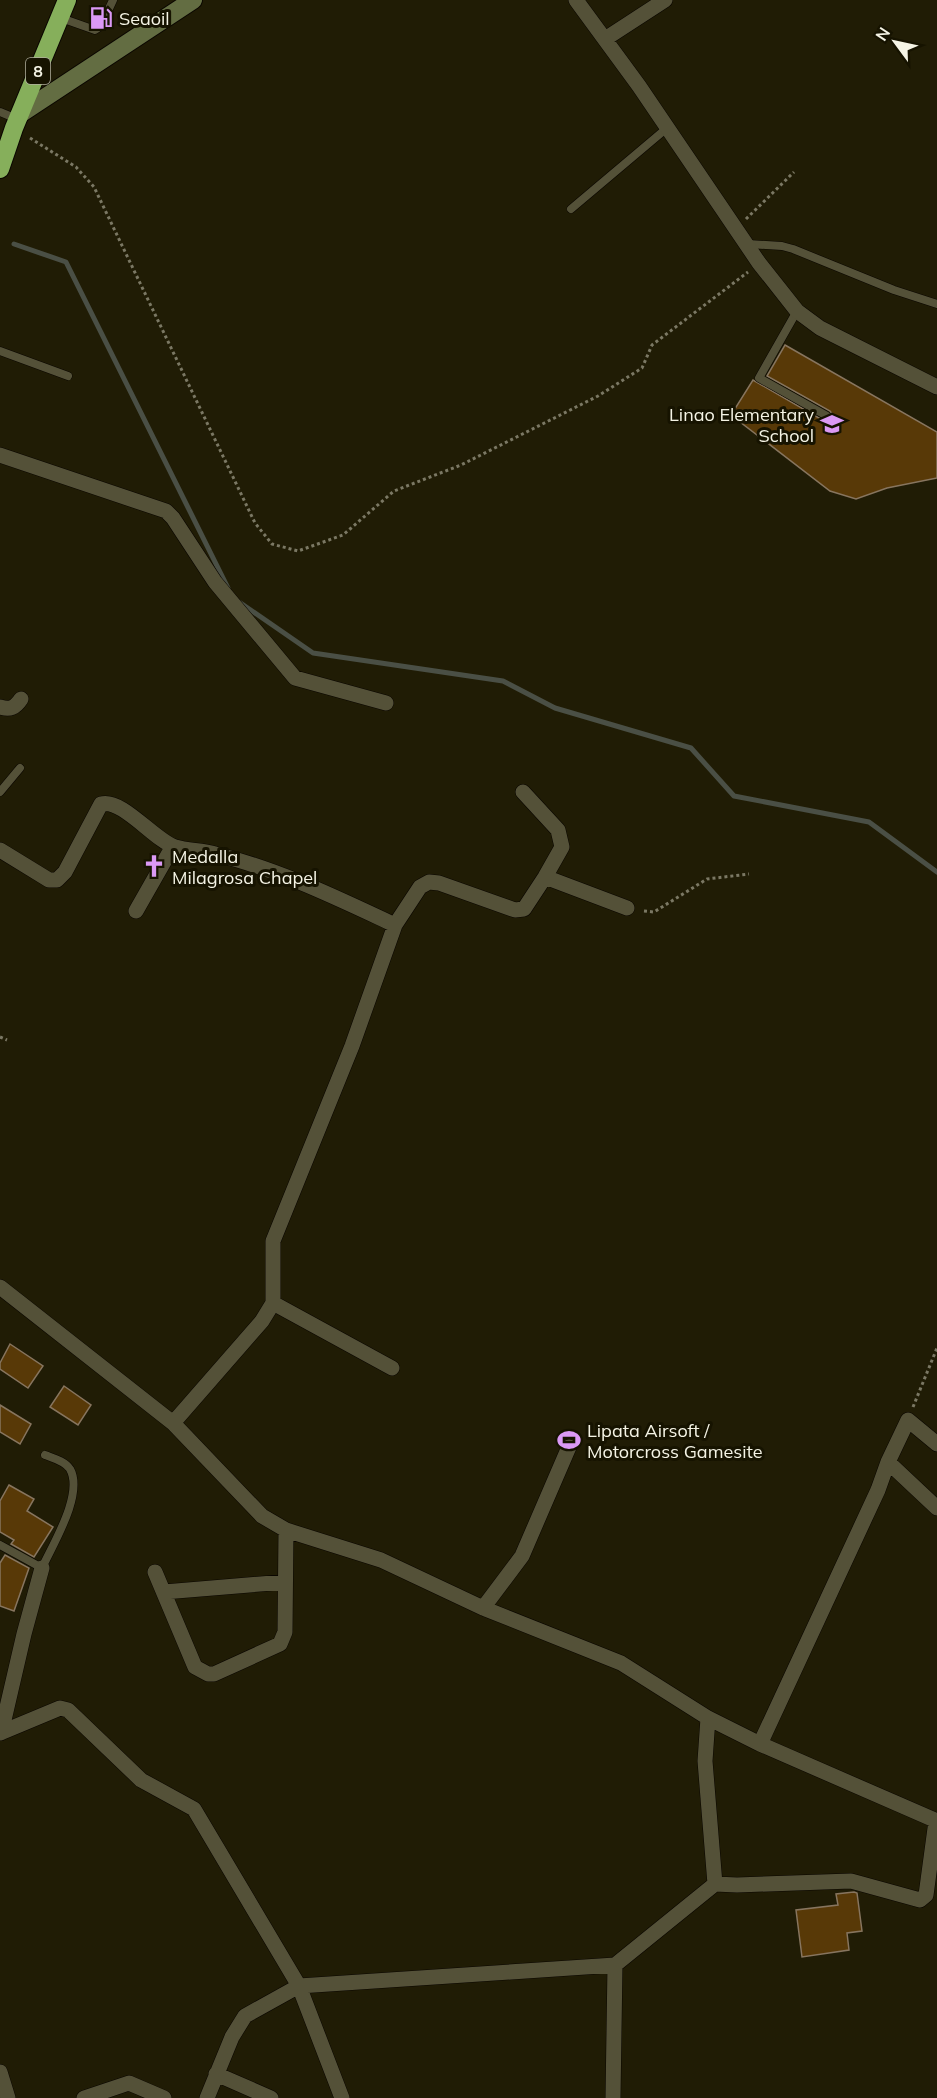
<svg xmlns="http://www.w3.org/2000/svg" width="937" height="2098" font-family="Mulish,sans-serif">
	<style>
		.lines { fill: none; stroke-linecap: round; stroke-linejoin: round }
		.stream { stroke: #4a4f45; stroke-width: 5 }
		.building { fill: #583907; stroke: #87755f; stroke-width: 1.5 }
		.lane-casing { stroke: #0a0600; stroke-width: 9 }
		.street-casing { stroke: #0a0600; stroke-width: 16 }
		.secondary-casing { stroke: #0a0600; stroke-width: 20 }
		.highway-casing { stroke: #0a0600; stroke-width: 20 }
		.path { stroke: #7b7864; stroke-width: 3; stroke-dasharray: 3 3; stroke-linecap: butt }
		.lane { stroke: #545138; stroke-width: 8 }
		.street { stroke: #545138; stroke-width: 15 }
		.secondary { stroke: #636d42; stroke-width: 18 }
		.highway { stroke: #86af5b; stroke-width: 18 }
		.labels { text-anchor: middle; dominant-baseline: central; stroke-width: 6; stroke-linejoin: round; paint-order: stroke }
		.shield { fill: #161300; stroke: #b2b0a0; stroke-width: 1.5 }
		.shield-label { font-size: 16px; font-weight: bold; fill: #f5f4e5 }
		.poi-label { font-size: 18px; fill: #f5f4e5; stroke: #161300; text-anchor: start }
	</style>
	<rect width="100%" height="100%" fill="#201c05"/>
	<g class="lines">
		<path class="stream" d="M 14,244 L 66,262 L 228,588
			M 239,602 L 313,653 L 503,681 L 555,708 L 691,748 L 734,796 L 869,822 L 937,872"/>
	</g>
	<path class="building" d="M 785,345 L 937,432 L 937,478 L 887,488 L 856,499 L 830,491 L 731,415 L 753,380 L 824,421 L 832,419 L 833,415 L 830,411 L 767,376 Z
		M 10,1344 L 43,1366 L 28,1388 L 0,1369 L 0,1363 Z
		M 64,1386 L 91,1405 L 78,1425 L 50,1407 Z
		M 0,1405 L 31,1424 L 20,1444 L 0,1432 Z
		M 9,1485 L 34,1499 L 27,1511 L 53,1527 L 34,1557 L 11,1544 L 14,1540 L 0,1532 L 0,1501 Z
		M 5,1555 L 29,1568 L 14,1611 L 0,1606 L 0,1563 Z
		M 854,1892 L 857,1893 L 862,1931 L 847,1933 L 849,1950 L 802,1957 L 796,1910 L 838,1905 L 836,1894 Z"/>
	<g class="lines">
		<g class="lane-casing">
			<path id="lane" d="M 61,18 L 95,30 L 101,26 L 113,0
				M 0,112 L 17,119
				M 571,209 L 667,128
				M 748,244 L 782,246 L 793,249 L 894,290 L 937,304
				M 797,311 L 759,378 L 827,416
				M 0,351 L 68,376
				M 0,792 L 20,768
				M 0,1545 L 42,1568 C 53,1544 84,1494 70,1469 C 65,1461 53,1458 45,1455"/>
		</g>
		<g class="street-casing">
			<path id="street" d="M 576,0 L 639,86 L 759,263 L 797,311 L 820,328 L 937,387
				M 605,39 L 665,0
				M 0,455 L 166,511 L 173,518 L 215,582 L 295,678 L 386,703
				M 0,707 C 10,710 15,708 21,699
				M 0,850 L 49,880 L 57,880 L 65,872 L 101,804 C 122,798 154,840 175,847 C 188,851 202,850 215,854 C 278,869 337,898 395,925
				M 545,877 L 627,908
				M 136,911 L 173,846
				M 0,1287 L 173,1423 L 262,1516 L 286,1530 L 381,1560 L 483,1608 L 621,1663 L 708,1718 L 760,1744 L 937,1821
				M 273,1303 L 392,1368
				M 173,1423 L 262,1321 L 273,1303 L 273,1241 L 352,1046 L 395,925 L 420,887 L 429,882 L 439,883 L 515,910 L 524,909 L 545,877 L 562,847 L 558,830 L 523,792
				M 888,1462 L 937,1508
				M 155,1572 L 195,1667 L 208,1674 L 214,1674 L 280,1644 L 285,1632 L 286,1530
				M 164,1592 L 285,1582
				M 483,1608 L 522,1556 L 569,1447
				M 0,1733 L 60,1708 L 68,1710 L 141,1780 L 194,1809 L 299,1986 L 342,2098
				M 1,1733 L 24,1634 L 42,1568
				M 760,1744 L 878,1490 L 888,1462 L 908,1420 L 937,1444
				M 715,1884 L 737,1885 L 851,1881 L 920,1900 L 926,1895 L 936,1821
				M 0,2072 L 8,2098
				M 216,2074 L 271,2098
				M 84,2098 L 129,2083 L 164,2098
				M 207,2098 L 232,2037 L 245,2016 L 299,1986 L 615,1965 L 715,1884 L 705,1761 L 708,1718
				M 613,2098 L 615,1965"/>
		</g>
		<g class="secondary-casing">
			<path id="secondary" d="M 20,114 L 193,0"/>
		</g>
		<g class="highway-casing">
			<path id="highway" d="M 0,169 L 14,128 L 67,0"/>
		</g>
		<path class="path" d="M 30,138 L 76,167 L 94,187 L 255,523 L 272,544 L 298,551 L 343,535 L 394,491 L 461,465 L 598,396 L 642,368 L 652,345 L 748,272
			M 746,219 L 794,172
			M 644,911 L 654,912 L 707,879 L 749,874
			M 0,1037 L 7,1040
			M 913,1407 L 937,1348"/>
		<use href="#lane" class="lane"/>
		<use href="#street" class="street"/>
		<use href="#secondary" class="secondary"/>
		<use href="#highway" class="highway"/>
	</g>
	<defs>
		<g id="fuel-bare" transform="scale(1.8)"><path d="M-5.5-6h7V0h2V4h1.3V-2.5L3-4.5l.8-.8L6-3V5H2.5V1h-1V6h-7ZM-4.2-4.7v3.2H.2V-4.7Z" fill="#db99f5" stroke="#161300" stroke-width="2.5" paint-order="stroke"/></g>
		<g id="school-bare" transform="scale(1.8)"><path d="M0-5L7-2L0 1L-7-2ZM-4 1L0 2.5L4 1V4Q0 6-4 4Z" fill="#db99f5" stroke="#161300" stroke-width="2.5" paint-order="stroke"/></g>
		<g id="church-bare" transform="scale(1.8)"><path d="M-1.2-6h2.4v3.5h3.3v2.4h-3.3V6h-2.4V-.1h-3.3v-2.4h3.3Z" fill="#db99f5" stroke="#161300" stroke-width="2.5" paint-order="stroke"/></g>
		<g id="stadium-bare" transform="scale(1.8)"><path d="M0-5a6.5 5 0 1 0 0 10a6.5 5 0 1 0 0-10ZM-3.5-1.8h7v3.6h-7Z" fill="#db99f5" stroke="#161300" stroke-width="2.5" paint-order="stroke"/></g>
	</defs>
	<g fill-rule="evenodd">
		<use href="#fuel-bare" x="101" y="18"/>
		<use href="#school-bare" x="832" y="424"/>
		<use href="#church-bare" x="154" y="866"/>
		<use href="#stadium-bare" x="569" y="1440"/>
	</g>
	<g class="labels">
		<rect class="shield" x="26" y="58" width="24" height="26" rx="4.5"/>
		<g class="shield-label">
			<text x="38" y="71">8</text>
		</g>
		<g class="poi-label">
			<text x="119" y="18">Seaoil</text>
			<text x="814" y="414" text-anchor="end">Linao Elementary<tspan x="814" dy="21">School</tspan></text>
			<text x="172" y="856">Medalla<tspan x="172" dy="21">Milagrosa Chapel</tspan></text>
			<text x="587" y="1430">Lipata Airsoft /<tspan x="587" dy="21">Motorcross Gamesite</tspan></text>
		</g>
	</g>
	<g transform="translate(895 42) rotate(303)" stroke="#161300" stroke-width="4.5" paint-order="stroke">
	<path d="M0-4.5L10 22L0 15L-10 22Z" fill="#f5f4e5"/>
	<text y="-9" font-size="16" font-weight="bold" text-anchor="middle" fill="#f5f4e5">N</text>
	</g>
</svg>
